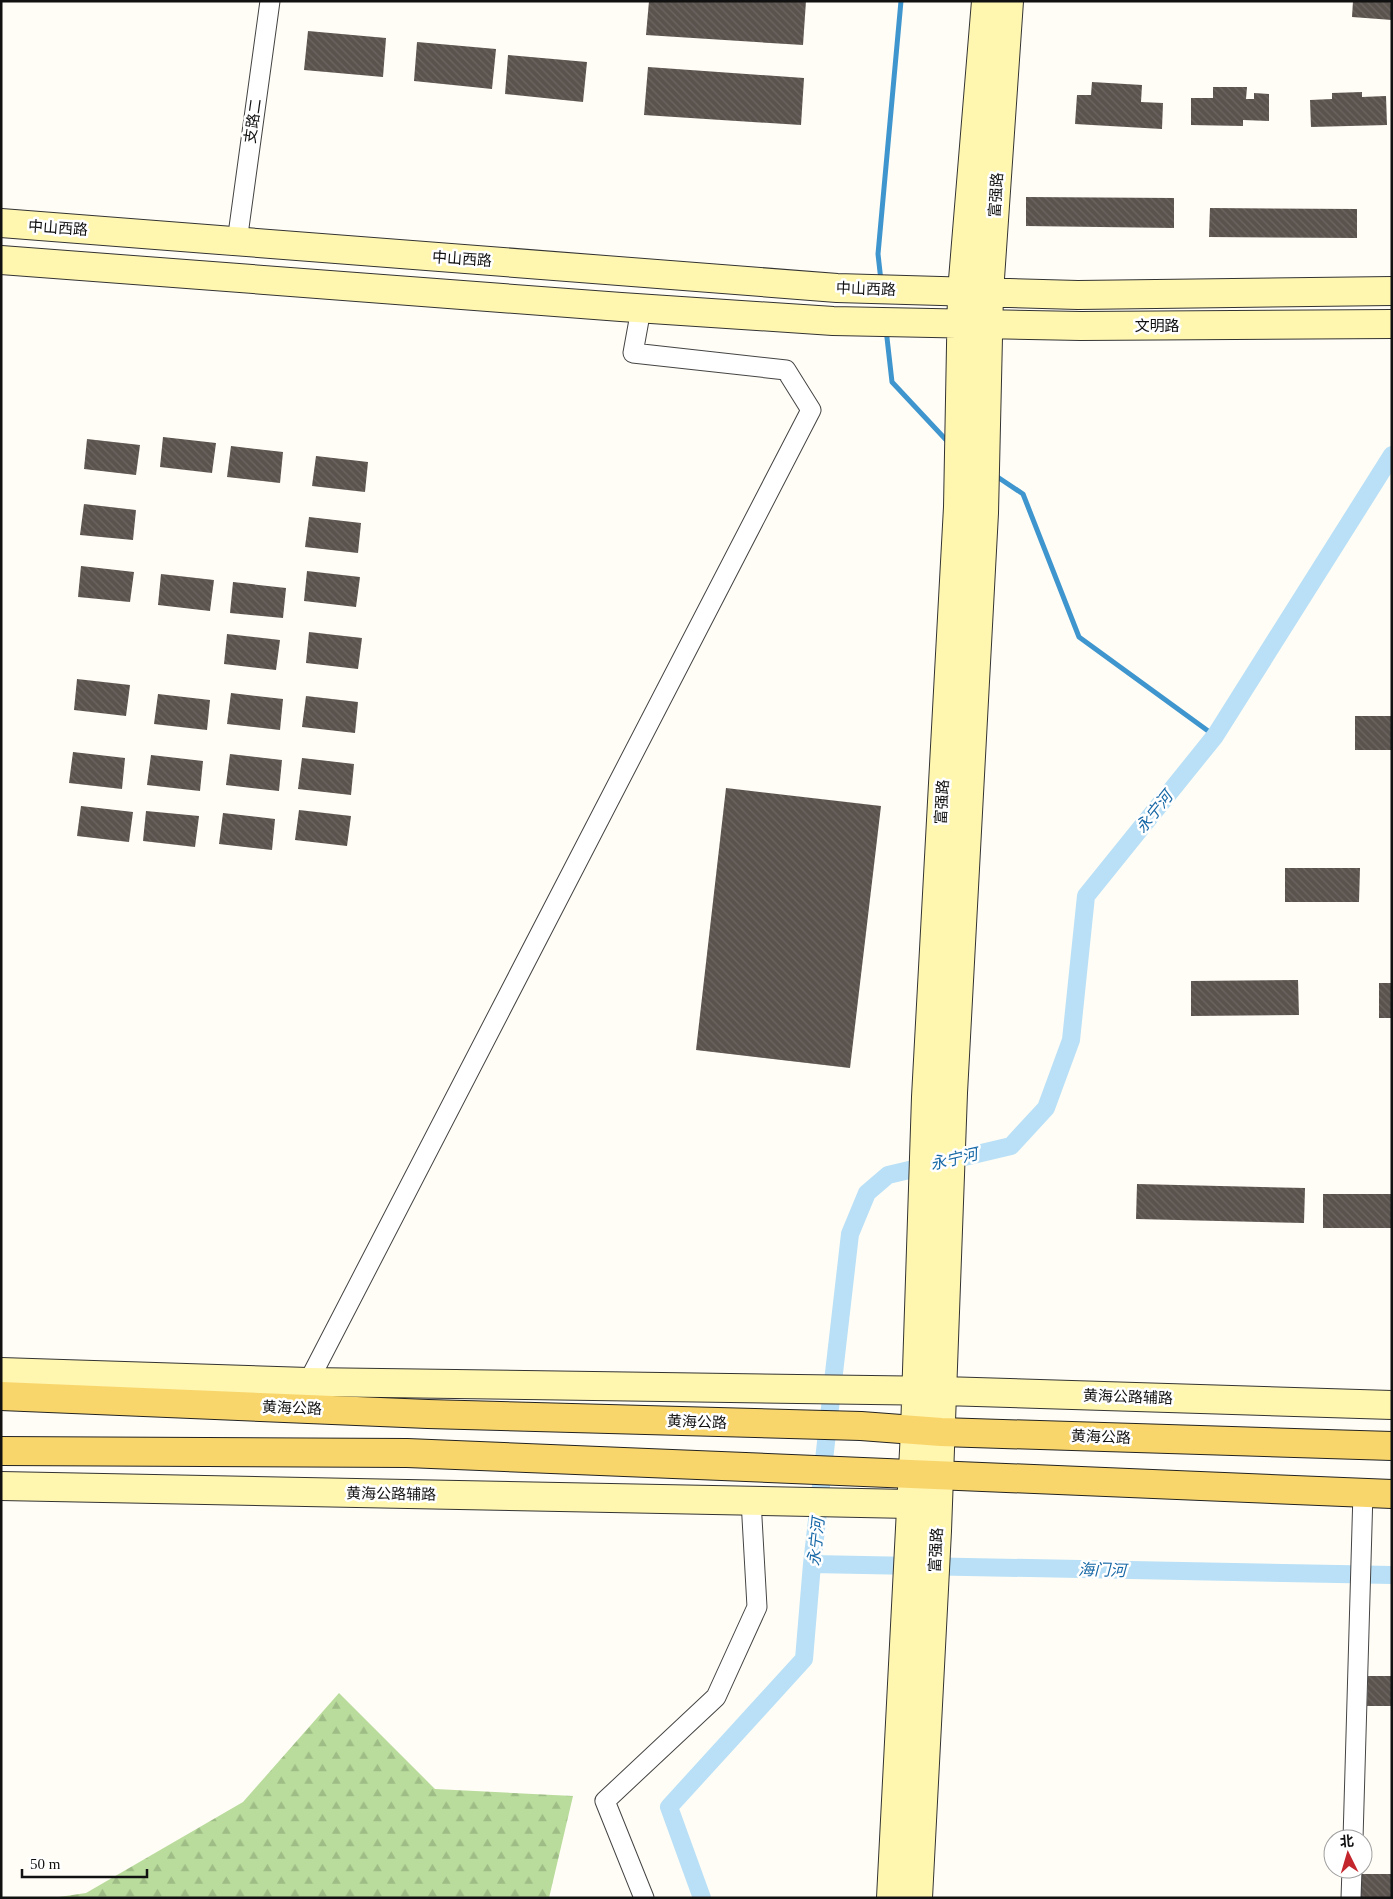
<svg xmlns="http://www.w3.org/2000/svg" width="1393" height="1899" font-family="'Times New Roman','Noto Sans SC',serif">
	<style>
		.forest { fill: url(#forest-firs) }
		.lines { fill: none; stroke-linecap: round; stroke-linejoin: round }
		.stream { stroke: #3f96cf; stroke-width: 5 }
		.canal { stroke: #b9e0f7; stroke-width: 18 }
		.building { fill: url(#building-back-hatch) }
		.street-casing { stroke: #444; stroke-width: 21 }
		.secondary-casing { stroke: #333; stroke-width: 30 }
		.primary-casing { stroke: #222; stroke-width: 30 }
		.street { stroke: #fff; stroke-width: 19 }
		.secondary { stroke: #fff6b0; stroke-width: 28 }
		.primary { stroke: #f9d66b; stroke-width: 28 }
		.labels { text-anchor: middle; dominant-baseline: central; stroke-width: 5; stroke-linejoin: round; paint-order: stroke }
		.street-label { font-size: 15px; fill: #111; stroke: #fff }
		.water-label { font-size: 16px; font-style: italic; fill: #1768a6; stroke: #fff }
	</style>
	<defs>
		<pattern id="forest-firs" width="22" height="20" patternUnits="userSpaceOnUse" patternTransform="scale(1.25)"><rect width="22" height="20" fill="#b9dc9c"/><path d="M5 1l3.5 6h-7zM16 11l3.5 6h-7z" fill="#9ebc85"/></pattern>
		<pattern id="building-back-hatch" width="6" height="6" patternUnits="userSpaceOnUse" patternTransform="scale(1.25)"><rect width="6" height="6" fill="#5a524d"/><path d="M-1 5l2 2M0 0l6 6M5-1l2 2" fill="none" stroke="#6d6662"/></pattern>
	</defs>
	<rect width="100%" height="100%" fill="#fffdf5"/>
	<path class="forest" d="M 339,1693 L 435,1789 L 573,1796 L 549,1898 L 52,1898 L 86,1893 L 243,1802 Z"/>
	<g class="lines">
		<path class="stream" d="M 881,281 L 878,254 L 901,1
			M 886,329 L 892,382 L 949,443
			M 993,474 L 1023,494 L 1079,637 L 1215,736"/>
		<path class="canal" d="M 812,1564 L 1392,1575
			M 702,1898 L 669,1807 L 804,1659 L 812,1564 L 850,1234 L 867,1193 L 888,1175 L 1011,1146 L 1046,1108 L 1071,1040 L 1086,896 L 1215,736 L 1392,455"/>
	</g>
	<path class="building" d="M 649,1 L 806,1 L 803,45 L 646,35 Z
		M 1353,1 L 1392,1 L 1392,20 L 1352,17 Z
		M 308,31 L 386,38 L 383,77 L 304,70 Z
		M 417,42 L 496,49 L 492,89 L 414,81 Z
		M 508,55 L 587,62 L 583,102 L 505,94 Z
		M 648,67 L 804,78 L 801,125 L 644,115 Z
		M 1092,82 L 1142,85 L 1141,102 L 1163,103 L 1162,129 L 1075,124 L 1077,95 L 1091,95 Z
		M 1213,87 L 1247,87 L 1246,99 L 1254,99 L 1254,93 L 1269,94 L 1269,121 L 1243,120 L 1243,126 L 1191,125 L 1191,98 L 1213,98 Z
		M 1362,92 L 1362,97 L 1386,96 L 1387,125 L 1311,127 L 1310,100 L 1332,99 L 1332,93 Z
		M 1026,197 L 1174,198 L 1174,228 L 1026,226 Z
		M 1210,208 L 1357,209 L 1357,238 L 1209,237 Z
		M 163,437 L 216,443 L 212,473 L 160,467 Z
		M 87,439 L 140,445 L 136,475 L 84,469 Z
		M 231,446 L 283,452 L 280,483 L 227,477 Z
		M 316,456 L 368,462 L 365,492 L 312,486 Z
		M 84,504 L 136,510 L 133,540 L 80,535 Z
		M 309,517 L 361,523 L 358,553 L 305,547 Z
		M 81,566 L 134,572 L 130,602 L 78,597 Z
		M 307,571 L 360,577 L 356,607 L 304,601 Z
		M 161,574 L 214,580 L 210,611 L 158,605 Z
		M 233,582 L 286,588 L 283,618 L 230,613 Z
		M 309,632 L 362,638 L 358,669 L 306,663 Z
		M 227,634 L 280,640 L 276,670 L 224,664 Z
		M 77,679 L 130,685 L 126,716 L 74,710 Z
		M 231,693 L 283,699 L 280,730 L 227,724 Z
		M 158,694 L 210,700 L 207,730 L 154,724 Z
		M 306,696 L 358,702 L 355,733 L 302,727 Z
		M 1355,716 L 1392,716 L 1392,750 L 1355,750 Z
		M 73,752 L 125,758 L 122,789 L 69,783 Z
		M 230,754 L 282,760 L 279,791 L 226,785 Z
		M 151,755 L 203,761 L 200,791 L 147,785 Z
		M 302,758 L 354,764 L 351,795 L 298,789 Z
		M 726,788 L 881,806 L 850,1068 L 696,1050 Z
		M 81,806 L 133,812 L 129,842 L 77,836 Z
		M 299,810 L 351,816 L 347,846 L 295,840 Z
		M 146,811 L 199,816 L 195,847 L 143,841 Z
		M 223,813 L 275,819 L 272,850 L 219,844 Z
		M 1285,868 L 1360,868 L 1359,902 L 1285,902 Z
		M 1298,980 L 1299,1015 L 1191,1016 L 1191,981 Z
		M 1379,983 L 1392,983 L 1392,1018 L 1379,1018 Z
		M 1137,1184 L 1305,1188 L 1304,1223 L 1136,1219 Z
		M 1323,1194 L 1392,1194 L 1392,1228 L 1323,1228 Z
		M 1368,1676 L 1392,1676 L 1392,1706 L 1367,1706 Z
		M 1358,1874 L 1392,1874 L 1392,1898 L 1358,1898 Z"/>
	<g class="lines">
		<g class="street-casing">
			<path id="street" d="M 237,242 L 270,1
				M 304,1390 L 811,410 L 786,370 L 633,353 L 641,309
				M 1353,1839 L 1363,1492
				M 644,1898 L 605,1801 L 716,1697 L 757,1607 L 751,1500
				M 1351,1898 L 1352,1869"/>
		</g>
		<g class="secondary-casing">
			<path id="secondary" d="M 1,223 L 837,288 L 1078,295 L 1392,291
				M 1,260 L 621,307 L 833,321 L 1081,326 L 1392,324
				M 1,1372 L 308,1382 L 943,1391 L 1392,1405
				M 1,1486 L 910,1504 L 924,1490
				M 891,1898 L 915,1431 L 926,1097 L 958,507 L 962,292 L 986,1
				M 918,1898 L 937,1531 L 953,1093 L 984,513 L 989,293 L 1009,1"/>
		</g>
		<g class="primary-casing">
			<path id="primary" d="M 1,1396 L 428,1414 L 861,1426 L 941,1432 L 1392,1446
				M 1,1451 L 407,1453 L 1392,1494"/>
		</g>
		<use href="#street" class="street"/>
		<use href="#secondary" class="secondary"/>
		<use href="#primary" class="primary"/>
	</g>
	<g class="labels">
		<g class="street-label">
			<text transform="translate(253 121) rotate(-82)">支路二</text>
			<text transform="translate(996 195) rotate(-86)">富强路</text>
			<text transform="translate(58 228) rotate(4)">中山西路</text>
			<text transform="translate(462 259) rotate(4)">中山西路</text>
			<text transform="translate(866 289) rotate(2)">中山西路</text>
			<text x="1157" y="326">文明路</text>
			<text transform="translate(942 802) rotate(-87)">富强路</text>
			<text transform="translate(1128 1397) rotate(2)">黄海公路辅路</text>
			<text transform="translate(292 1408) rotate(2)">黄海公路</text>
			<text transform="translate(697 1422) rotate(2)">黄海公路</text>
			<text transform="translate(1101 1437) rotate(2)">黄海公路</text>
			<text transform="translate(391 1494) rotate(1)">黄海公路辅路</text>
			<text transform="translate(936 1550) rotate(-87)">富强路</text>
		</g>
		<g class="water-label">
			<text transform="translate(1154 812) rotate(-51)">永宁河</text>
			<text transform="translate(954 1159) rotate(-13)">永宁河</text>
			<text transform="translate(816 1542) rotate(-84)">永宁河</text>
			<text transform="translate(1102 1570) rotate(1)">海门河</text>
		</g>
	</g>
	<rect width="1393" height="1899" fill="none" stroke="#111111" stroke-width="5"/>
	<g transform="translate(1348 1854) rotate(355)"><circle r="24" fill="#ffffff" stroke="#a0a0a0"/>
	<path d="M0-4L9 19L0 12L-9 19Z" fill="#c4262e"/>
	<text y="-8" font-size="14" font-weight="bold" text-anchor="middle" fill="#111111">北</text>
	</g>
	<path d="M22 1869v8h125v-8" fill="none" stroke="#111111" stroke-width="2.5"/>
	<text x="30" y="1869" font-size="15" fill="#111111" stroke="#ffffff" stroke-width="4" paint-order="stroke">50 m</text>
</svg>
